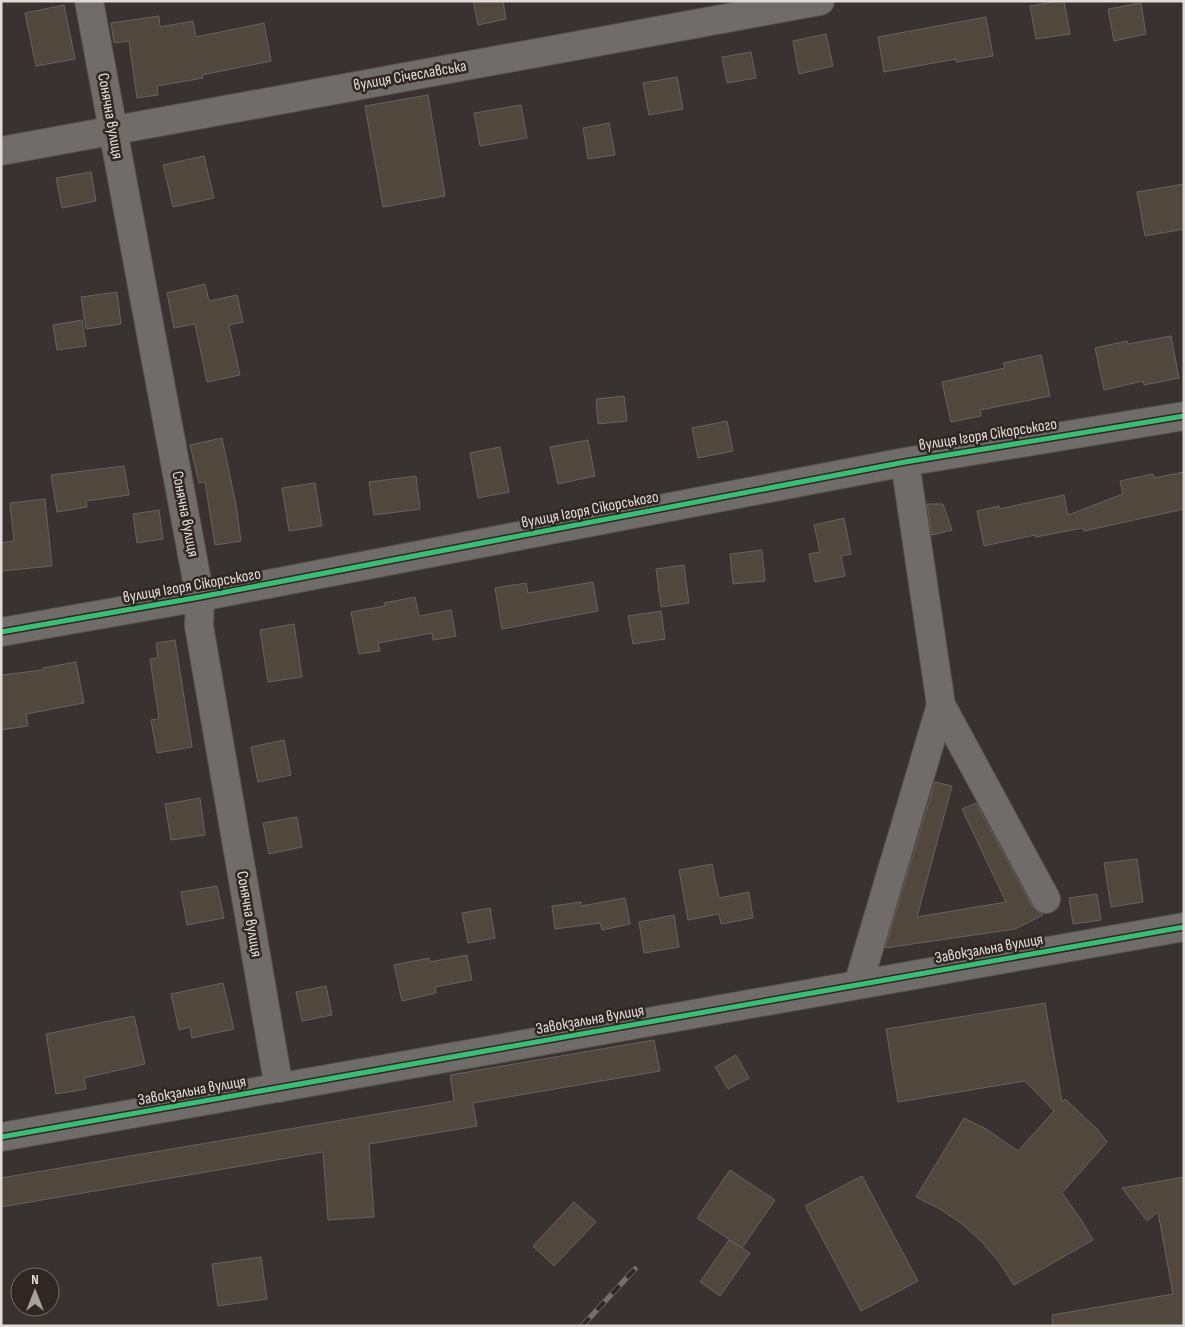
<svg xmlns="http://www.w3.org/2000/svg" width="1185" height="1327" font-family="'Sofia Sans Condensed',sans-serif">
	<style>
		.building { fill: #52473c; stroke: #676360 }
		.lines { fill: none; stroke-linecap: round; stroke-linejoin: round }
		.minor-casing { stroke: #56514f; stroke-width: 30 }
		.minor { stroke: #706c6a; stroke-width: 28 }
		.rail-casing { stroke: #716e6c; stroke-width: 5.5 }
		.rail { stroke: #302723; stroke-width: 4; stroke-dasharray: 11; stroke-linecap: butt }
		.cycleway-casing { stroke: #302723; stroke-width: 8 }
		.cycleway { stroke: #3abd76; stroke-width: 5 }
		.labels { text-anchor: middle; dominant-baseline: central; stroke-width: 5; stroke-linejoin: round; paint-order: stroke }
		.street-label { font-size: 16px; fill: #e2dcd9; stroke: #302723 }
	</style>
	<rect width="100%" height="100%" fill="#383230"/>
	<path class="building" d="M 473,1 L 503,1 L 506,19 L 478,25 Z
		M 1059,1 L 1064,1 L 1070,34 L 1036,39 L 1030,6 Z
		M 1141,3 L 1146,34 L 1114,41 L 1108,9 Z
		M 64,5 L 75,59 L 36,66 L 25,13 Z
		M 159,16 L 160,27 L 193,21 L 196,37 L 264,23 L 271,61 L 202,75 L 203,78 L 157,86 L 158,95 L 137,98 L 129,41 L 114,43 L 111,23 Z
		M 986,17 L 993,56 L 956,62 L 956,59 L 884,72 L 878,37 Z
		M 826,34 L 833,66 L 799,74 L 793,41 Z
		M 751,52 L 756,78 L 727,83 L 722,57 Z
		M 677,77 L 683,109 L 649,115 L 643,83 Z
		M 428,95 L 445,196 L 383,207 L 365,106 Z
		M 521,105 L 527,138 L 480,146 L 474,113 Z
		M 609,123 L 615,155 L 588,159 L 583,128 Z
		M 204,156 L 214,198 L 173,207 L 163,165 Z
		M 91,172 L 96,201 L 62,208 L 56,178 Z
		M 1184,184 L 1184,229 L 1145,236 L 1137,192 Z
		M 205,284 L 209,301 L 237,295 L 243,322 L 229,325 L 240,375 L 207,382 L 195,324 L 174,328 L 167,293 Z
		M 117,292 L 121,324 L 86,329 L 81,297 Z
		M 82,320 L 86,346 L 57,350 L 53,325 Z
		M 1171,336 L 1179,378 L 1144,385 L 1143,381 L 1104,390 L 1095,348 L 1127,341 L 1128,344 Z
		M 1041,355 L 1050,396 L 980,410 L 981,416 L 951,422 L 942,382 L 1005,368 L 1003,363 Z
		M 624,396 L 627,421 L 598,424 L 596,399 Z
		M 727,421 L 733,451 L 698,458 L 692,428 Z
		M 222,438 L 236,505 L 241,541 L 215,545 L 205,482 L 199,483 L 190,445 Z
		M 588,440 L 595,476 L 558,484 L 550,447 Z
		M 500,447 L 509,492 L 478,498 L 470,453 Z
		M 124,466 L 129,495 L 86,501 L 87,507 L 57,512 L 51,475 Z
		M 1184,472 L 1184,509 L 1084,531 L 1083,528 L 1036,537 L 1035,535 L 984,546 L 977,511 L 999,506 L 999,509 L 1064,495 L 1068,515 L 1123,494 L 1120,481 L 1153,474 L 1154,478 Z
		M 416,476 L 420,509 L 374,515 L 369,482 Z
		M 315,483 L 322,526 L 289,531 L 282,488 Z
		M 45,499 L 52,566 L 1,571 L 1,543 L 14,541 L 10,503 Z
		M 927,504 L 943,504 L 952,530 L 932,535 Z
		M 159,510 L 163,539 L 137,543 L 133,514 Z
		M 844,518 L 851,554 L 841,556 L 845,576 L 815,582 L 809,554 L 820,552 L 814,525 Z
		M 762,550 L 765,581 L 733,584 L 730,554 Z
		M 684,565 L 689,603 L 661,607 L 656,569 Z
		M 593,582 L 598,611 L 502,629 L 495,588 L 526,583 L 528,593 Z
		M 415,597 L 419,616 L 451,610 L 456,636 L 433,640 L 432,633 L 378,643 L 380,651 L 359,654 L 351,612 L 385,606 L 384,603 Z
		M 661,611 L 665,639 L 633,644 L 628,616 Z
		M 294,624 L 302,677 L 268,682 L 260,630 Z
		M 175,640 L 192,747 L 157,753 L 151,720 L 159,719 L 150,659 L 158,658 L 156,643 Z
		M 76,662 L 84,703 L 26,714 L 28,726 L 1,730 L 1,675 L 43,670 L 43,668 Z
		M 284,740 L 291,775 L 258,782 L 251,747 Z
		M 935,782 L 952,786 L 917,917 L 1006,902 L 962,809 L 976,803 L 1032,906 L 1043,915 L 1015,929 L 885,948 Z
		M 200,798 L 205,835 L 171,840 L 165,804 Z
		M 297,817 L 302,847 L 269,854 L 263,823 Z
		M 1137,859 L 1143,902 L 1111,907 L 1104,863 Z
		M 712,864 L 719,898 L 749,892 L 753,918 L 721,924 L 719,914 L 688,920 L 679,870 Z
		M 217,886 L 224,918 L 187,925 L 181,892 Z
		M 1097,894 L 1101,920 L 1073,924 L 1069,898 Z
		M 625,898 L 630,924 L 602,930 L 600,923 L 555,929 L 552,906 L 581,902 L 581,906 Z
		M 490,908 L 495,938 L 468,943 L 462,913 Z
		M 674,915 L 679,947 L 644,953 L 639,922 Z
		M 467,955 L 472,980 L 435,987 L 436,993 L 402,1001 L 394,965 L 429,958 L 430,962 Z
		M 223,983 L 234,1029 L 192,1038 L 190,1027 L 179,1030 L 171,994 Z
		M 326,986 L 332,1015 L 302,1021 L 296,992 Z
		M 1045,1003 L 1062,1102 L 1065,1099 L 1097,1129 L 1107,1142 L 1062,1193 L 1082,1221 L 1093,1240 L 1014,1285 L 999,1262 L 982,1242 L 962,1224 L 940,1209 L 916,1197 L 964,1118 L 986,1129 L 1018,1151 L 1054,1111 L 1025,1081 L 898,1102 L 886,1029 Z
		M 134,1016 L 145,1064 L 84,1078 L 86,1089 L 56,1094 L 46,1034 Z
		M 654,1040 L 660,1071 L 473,1103 L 477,1126 L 369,1144 L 374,1217 L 328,1220 L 323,1152 L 1,1207 L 1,1178 L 454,1101 L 450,1075 Z
		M 736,1055 L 749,1078 L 728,1089 L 715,1067 Z
		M 730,1170 L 775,1200 L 742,1248 L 750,1253 L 720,1296 L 700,1282 L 729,1240 L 742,1248 L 697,1218 Z
		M 862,1176 L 918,1281 L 861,1311 L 805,1206 Z
		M 1184,1177 L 1184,1326 L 1053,1326 L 1052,1315 L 1173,1294 L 1158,1212 L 1147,1221 L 1122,1188 Z
		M 574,1202 L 596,1222 L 554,1266 L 533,1246 Z
		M 261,1257 L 267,1299 L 218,1306 L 212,1264 Z"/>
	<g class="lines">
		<g class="minor-casing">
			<path id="minor" d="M 89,1 L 200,597 L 199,626 L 279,1088
				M 1,151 L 820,1
				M 1,632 L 200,597 L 905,462 L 1184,416
				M 941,705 L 1046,899
				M 858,985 L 941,705 L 905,462
				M 1,1137 L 1184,927"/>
		</g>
		<use href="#minor" class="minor"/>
		<g class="rail-casing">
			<path id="rail" d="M 582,1326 L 635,1269"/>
		</g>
		<use href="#rail" class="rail"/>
		<g class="cycleway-casing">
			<path id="cycleway" d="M 1,632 L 200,597 L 905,462 L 1184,416
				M 1,1137 L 1184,927"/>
		</g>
		<use href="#cycleway" class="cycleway"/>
	</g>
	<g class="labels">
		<g class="street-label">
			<text transform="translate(410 76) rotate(-10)">вулиця Січеславська</text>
			<text transform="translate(110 116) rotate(80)">Сонячна вулиця</text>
			<text transform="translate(988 435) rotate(-9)">вулиця Ігоря Сікорського</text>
			<text transform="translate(590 510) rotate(-11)">вулиця Ігоря Сікорського</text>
			<text transform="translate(185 514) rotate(79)">Сонячна вулиця</text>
			<text transform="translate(192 586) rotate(-10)">вулиця Ігоря Сікорського</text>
			<text transform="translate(249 914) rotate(80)">Сонячна вулиця</text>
			<text transform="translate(989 949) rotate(-10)">Завокзальна вулиця</text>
			<text transform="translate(590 1020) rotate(-10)">Завокзальна вулиця</text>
			<text transform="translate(192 1091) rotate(-10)">Завокзальна вулиця</text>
		</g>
	</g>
	<rect width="1185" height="1327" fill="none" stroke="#e2dcd9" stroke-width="5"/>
	<g transform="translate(35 1292)"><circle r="24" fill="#302723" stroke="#776f6c"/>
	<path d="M0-4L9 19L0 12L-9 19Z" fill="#a6a09e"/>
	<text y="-8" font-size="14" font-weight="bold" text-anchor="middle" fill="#e2dcd9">N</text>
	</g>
</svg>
